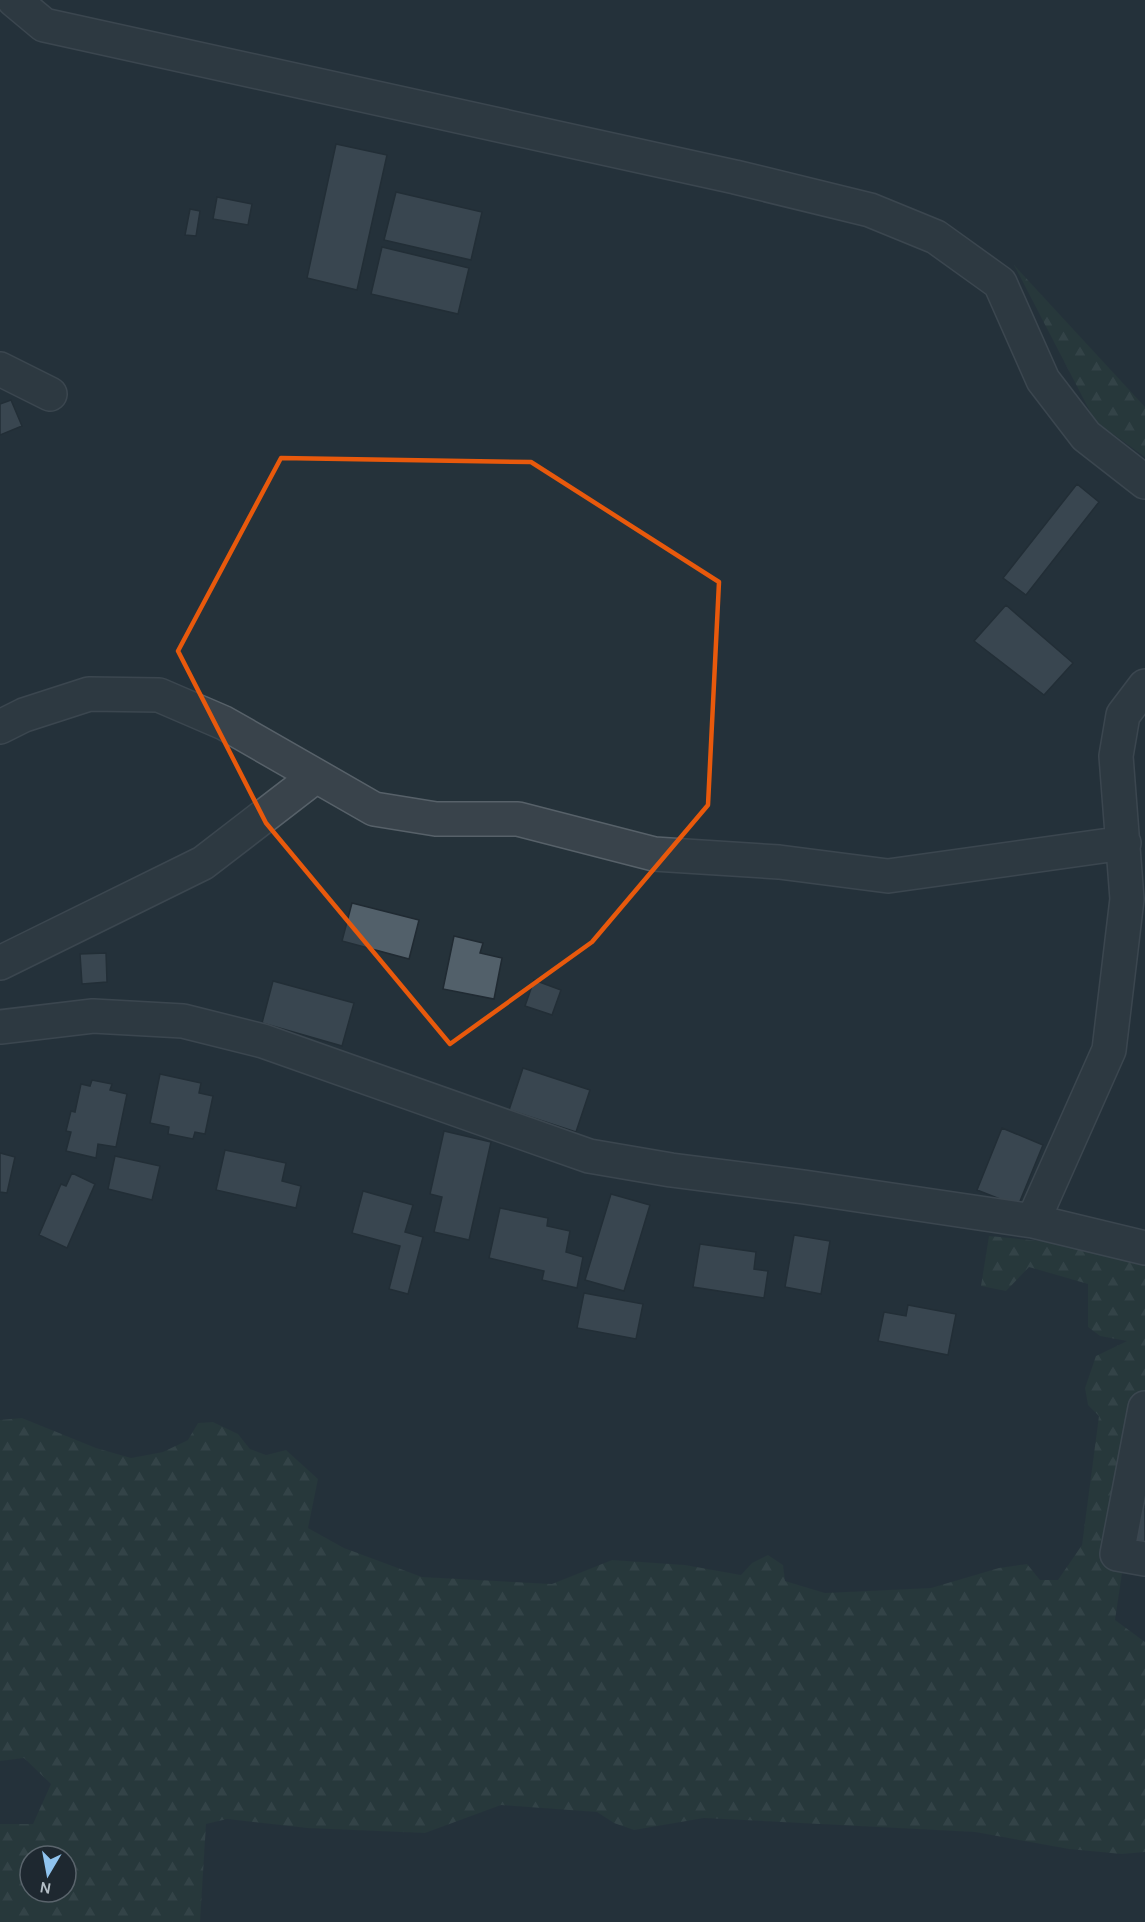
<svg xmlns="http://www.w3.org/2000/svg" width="1145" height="1922" font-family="Karla,sans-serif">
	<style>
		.forest { fill: url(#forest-firs); fill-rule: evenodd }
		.building { fill: #52606a; stroke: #202a32; stroke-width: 1.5 }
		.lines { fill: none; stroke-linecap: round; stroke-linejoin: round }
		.minor-casing { stroke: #576169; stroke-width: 36 }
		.minor { stroke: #39434b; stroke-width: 33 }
		.marked { fill: none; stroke: #e8590c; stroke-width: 4.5; stroke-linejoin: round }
	</style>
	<defs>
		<pattern id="forest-firs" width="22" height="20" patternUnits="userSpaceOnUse" patternTransform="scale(1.5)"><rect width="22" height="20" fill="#2a403d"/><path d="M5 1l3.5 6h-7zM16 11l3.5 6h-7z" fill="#465a58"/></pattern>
	</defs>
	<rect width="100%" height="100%" fill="#25323a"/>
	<path class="forest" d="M 1014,265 L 1145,407 L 1145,457 L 1095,421 Z
		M 989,1236 L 1050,1242 L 1145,1263 L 1145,1434 L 1136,1480 L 1115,1620 L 1145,1642 L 1145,1852 L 1122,1854 L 1069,1849 L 975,1832 L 704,1818 L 634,1830 L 614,1823 L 597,1812 L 501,1805 L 425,1833 L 307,1828 L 227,1819 L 206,1824 L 200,1922 L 0,1922 L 0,1824 L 33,1824 L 51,1784 L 24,1758 L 0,1761 L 0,1420 L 22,1418 L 96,1448 L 131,1458 L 163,1452 L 188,1440 L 198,1423 L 213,1422 L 238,1434 L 250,1449 L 266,1455 L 286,1450 L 318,1479 L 308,1528 L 344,1548 L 422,1577 L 552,1584 L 612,1560 L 685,1565 L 741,1575 L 752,1563 L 768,1555 L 783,1565 L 785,1581 L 825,1593 L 931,1588 L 999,1568 L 1027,1564 L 1040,1580 L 1058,1580 L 1082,1545 L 1099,1416 L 1088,1405 L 1085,1388 L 1096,1356 L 1127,1341 L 1100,1336 L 1088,1327 L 1088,1284 L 1029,1267 L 1006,1291 L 981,1286 ZM 30,1856 L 66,1856 L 66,1892 L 30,1892 Z"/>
	<path class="building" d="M 336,144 L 387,155 L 357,290 L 307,278 Z
		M 396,192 L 482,212 L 471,260 L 384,240 Z
		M 217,197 L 252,204 L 248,225 L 213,219 Z
		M 190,209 L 200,211 L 196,236 L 185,235 Z
		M 382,247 L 469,268 L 458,314 L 371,294 Z
		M 11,400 L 22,426 L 0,435 L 0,404 Z
		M 1077,484 L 1099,502 L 1026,595 L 1003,578 Z
		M 1006,605 L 1073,663 L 1044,695 L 974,641 Z
		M 352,903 L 419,920 L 409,959 L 342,941 Z
		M 454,936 L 483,943 L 480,953 L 502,958 L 494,999 L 443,989 Z
		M 106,953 L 107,982 L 82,984 L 80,954 Z
		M 534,980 L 561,990 L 552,1015 L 525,1006 Z
		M 273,981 L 354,1003 L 342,1046 L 262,1023 Z
		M 523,1068 L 590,1090 L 576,1132 L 509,1110 Z
		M 160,1074 L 201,1083 L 199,1093 L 213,1096 L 205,1134 L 195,1132 L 193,1139 L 168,1134 L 169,1127 L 150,1123 Z
		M 92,1080 L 112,1084 L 110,1090 L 127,1094 L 116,1147 L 98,1144 L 96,1158 L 66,1151 L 71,1132 L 66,1131 L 71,1111 L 75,1112 L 81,1084 L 90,1086 Z
		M 1002,1128 L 1043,1145 L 1018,1206 L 977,1190 Z
		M 444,1131 L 491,1142 L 469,1240 L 434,1232 L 442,1197 L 430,1194 Z
		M 225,1150 L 286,1163 L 282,1181 L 301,1186 L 296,1208 L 216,1190 Z
		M 0,1153 L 15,1157 L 7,1193 L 0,1192 Z
		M 115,1156 L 160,1166 L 152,1200 L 108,1189 Z
		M 72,1173 L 95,1184 L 67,1248 L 39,1235 L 61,1184 L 66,1186 Z
		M 363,1191 L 413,1205 L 405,1232 L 423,1237 L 408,1294 L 389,1289 L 400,1246 L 352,1233 Z
		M 611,1194 L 650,1205 L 624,1291 L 585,1280 Z
		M 500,1208 L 548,1218 L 547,1226 L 570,1231 L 566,1252 L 583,1257 L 577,1288 L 542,1280 L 544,1271 L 489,1258 Z
		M 794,1235 L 830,1241 L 821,1294 L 785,1287 Z
		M 700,1244 L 756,1252 L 754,1269 L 768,1271 L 764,1298 L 693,1287 Z
		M 584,1293 L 643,1304 L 636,1339 L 577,1328 Z
		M 908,1305 L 956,1314 L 948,1355 L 878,1341 L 884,1312 L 906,1316 Z
		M 1145,1500 L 1145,1543 L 1135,1540 Z"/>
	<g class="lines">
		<g class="minor-casing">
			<path id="minor" d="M 14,0 L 44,25 L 735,177 L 870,210 L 936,237 L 1000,283 L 1043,380 L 1086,436 L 1145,482
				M 0,369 L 50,394
				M 0,727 L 24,715 L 89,694 L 159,695 L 224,723 L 374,809 L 436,819 L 518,819 L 654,854 L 779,862 L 888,876 L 1124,843
				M 0,963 L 203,863 L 316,776
				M 0,1027 L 93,1016 L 183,1021 L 263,1041 L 589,1156 L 671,1170 L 804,1187 L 1033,1221 L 1145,1248
				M 1033,1221 L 1109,1050 L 1127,899 L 1116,756 L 1123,715 L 1145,686
				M 1145,1408 L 1117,1554 L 1145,1559"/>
		</g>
		<use href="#minor" class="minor"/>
	</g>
	<path d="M0 0H1145V1922H0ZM 281,458 L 531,462 L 719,582 L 708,805 L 592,942 L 450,1044 L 266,823 L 178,651 Z" fill="#25323a" fill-opacity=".55" fill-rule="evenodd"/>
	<path class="marked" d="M 281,458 L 531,462 L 719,582 L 708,805 L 592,942 L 450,1044 L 266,823 L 178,651 Z"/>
	<g transform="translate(48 1874) rotate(190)"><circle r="28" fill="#1e2830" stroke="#5a646c" stroke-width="1.5"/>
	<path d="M0-4.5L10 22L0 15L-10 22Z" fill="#90c4ef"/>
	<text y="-9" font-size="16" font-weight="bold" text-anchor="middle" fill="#b4bec6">N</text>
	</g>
</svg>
